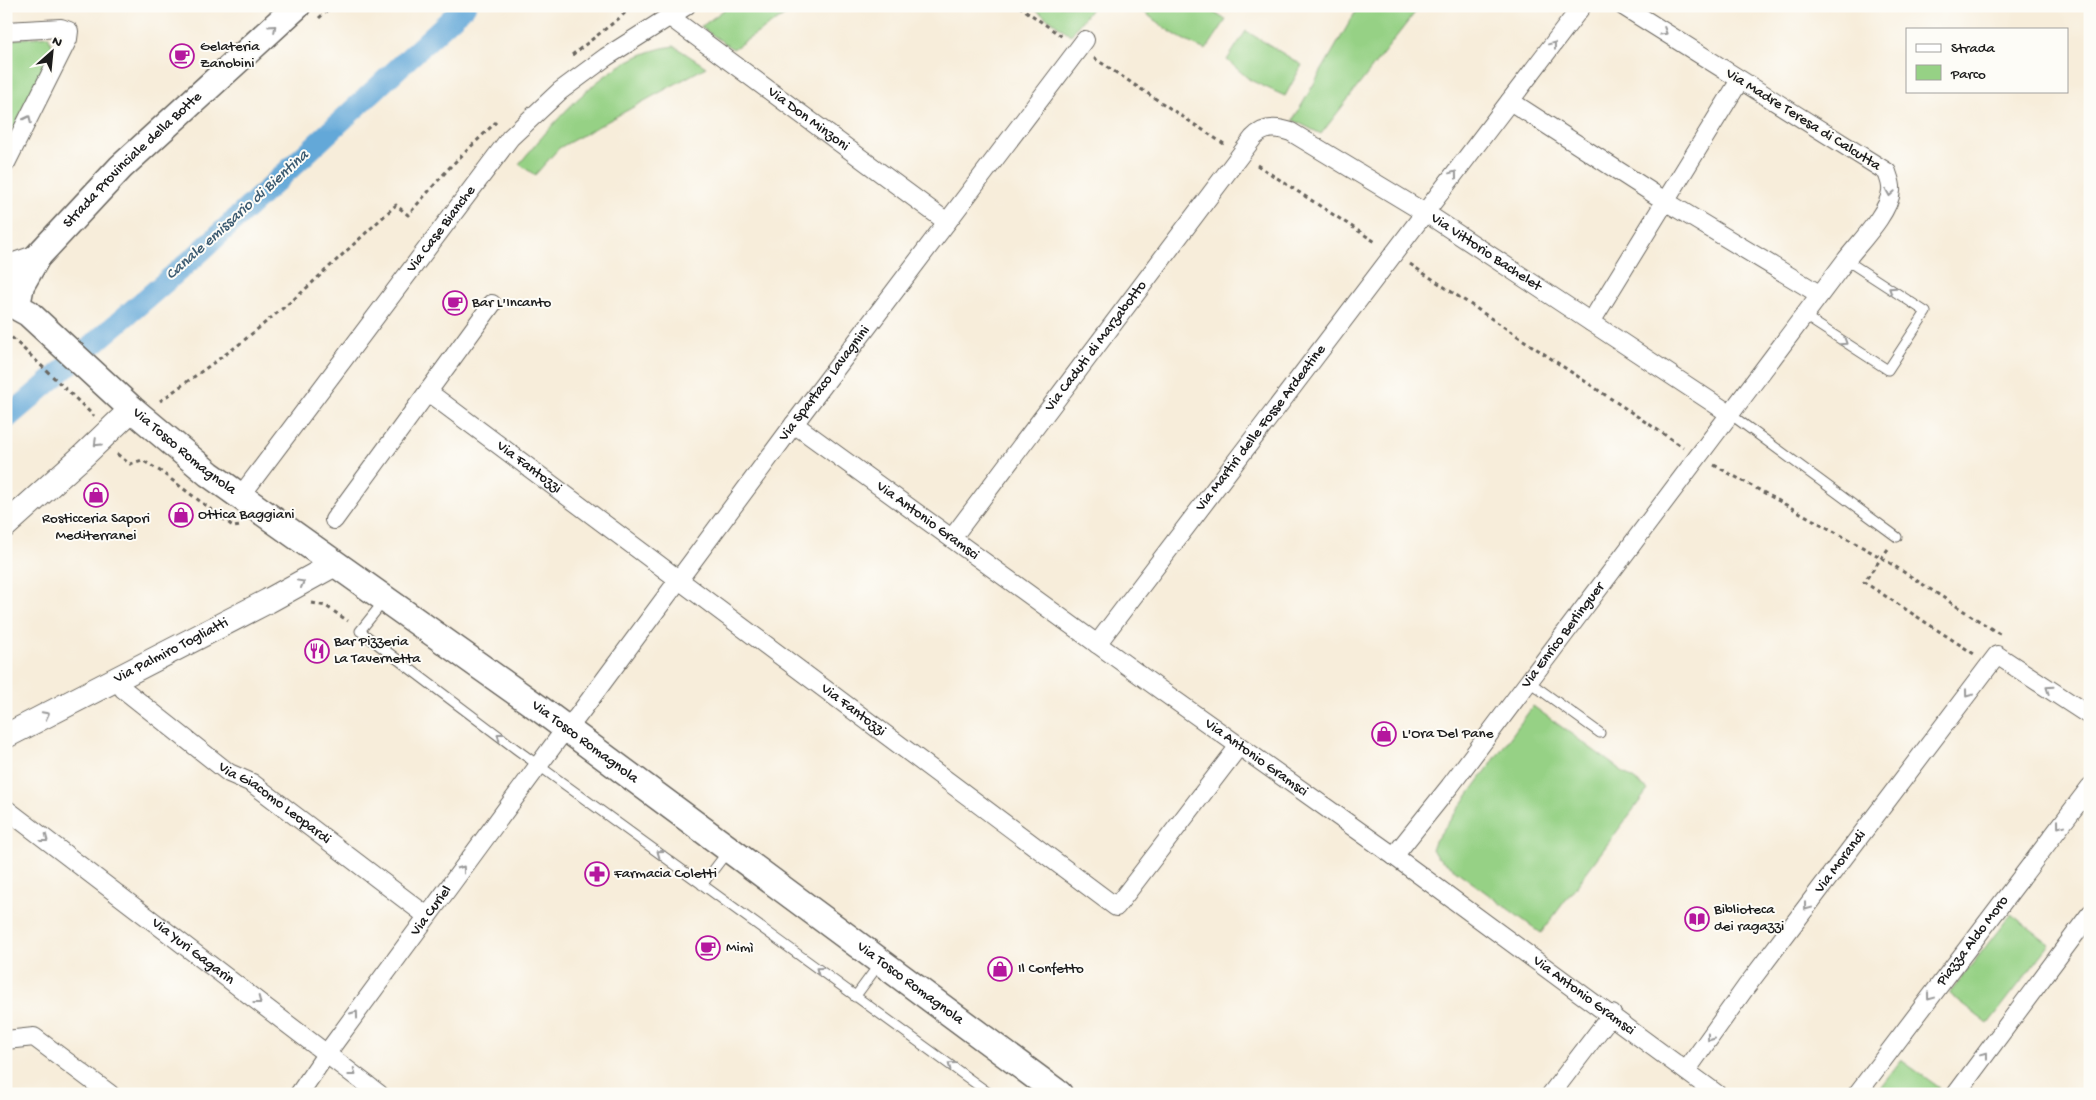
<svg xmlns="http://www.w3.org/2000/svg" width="2096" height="1100" font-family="'Gochi Hand',sans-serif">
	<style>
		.green { fill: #96d185; stroke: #597650 }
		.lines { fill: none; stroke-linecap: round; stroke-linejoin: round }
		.canal { stroke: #63a8d8; stroke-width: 22 }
		.lane-casing { stroke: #69655e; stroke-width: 11 }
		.street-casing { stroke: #69655e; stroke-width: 20 }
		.secondary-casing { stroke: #69655e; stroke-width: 26 }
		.primary-casing { stroke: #69655e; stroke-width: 29 }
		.path { stroke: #69655e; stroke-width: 3; stroke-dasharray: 4 4; stroke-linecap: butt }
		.lane { stroke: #fff; stroke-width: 9 }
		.street { stroke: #fff; stroke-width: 18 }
		.secondary { stroke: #fff; stroke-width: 24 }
		.primary { stroke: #fff; stroke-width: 26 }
		.oneway { stroke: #999 }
		.labels { text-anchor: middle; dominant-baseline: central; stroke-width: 4; stroke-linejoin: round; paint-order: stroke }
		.poi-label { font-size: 15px; fill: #1c1c1c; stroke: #fdfcf7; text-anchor: start }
		.street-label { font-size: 15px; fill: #1c1c1c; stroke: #fdfcf7 }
		.water-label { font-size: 16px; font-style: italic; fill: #3c5b71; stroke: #fdfcf7 }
	</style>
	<rect width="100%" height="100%" fill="#fdfcf7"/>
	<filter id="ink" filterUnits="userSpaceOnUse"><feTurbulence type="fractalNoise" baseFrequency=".02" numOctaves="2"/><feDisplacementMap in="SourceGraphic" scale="10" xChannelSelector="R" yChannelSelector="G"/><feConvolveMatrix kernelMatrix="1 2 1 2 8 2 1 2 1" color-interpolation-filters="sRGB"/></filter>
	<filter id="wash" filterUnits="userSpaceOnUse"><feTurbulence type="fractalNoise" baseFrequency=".0096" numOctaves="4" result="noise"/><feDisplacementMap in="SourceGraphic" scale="20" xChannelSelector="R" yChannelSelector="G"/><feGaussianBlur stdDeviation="1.12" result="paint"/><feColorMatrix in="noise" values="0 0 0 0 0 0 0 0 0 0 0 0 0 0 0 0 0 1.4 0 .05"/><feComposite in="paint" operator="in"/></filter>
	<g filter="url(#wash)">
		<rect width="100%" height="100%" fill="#f7edda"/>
		<path class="green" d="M 729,6 L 799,6 L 733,49 L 701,27 Z
			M 1030,6 L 1093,6 L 1071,35 Z
			M 1143,6 L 1203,6 L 1226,20 L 1206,50 C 1182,41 1162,27 1142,10 Z
			M 1359,6 L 1420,6 L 1321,134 L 1293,120 Z
			M 1246,31 L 1302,65 L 1285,96 L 1250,80 L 1227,60 Z
			M 48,36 L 53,47 L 6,144 L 6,54 L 15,39 Z
			M 674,46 L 706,67 L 559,148 L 535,175 L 519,164 C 559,117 609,54 674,46 Z
			M 1533,706 L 1648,790 L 1541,933 L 1436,856 L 1432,849 L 1435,841 Z
			M 2011,914 L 2050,944 L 1988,1024 L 1949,994 Z
			M 1901,1060 L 1940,1088 L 1935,1094 L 1875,1094 Z"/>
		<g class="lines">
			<path class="canal" d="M 6,419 L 198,254 L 465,6"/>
		</g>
	</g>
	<g filter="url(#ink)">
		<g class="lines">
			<g class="lane-casing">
				<path id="lane" d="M 1803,315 L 1888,370 L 1926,312 L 1846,260
					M 1730,414 L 1897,537
					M 384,601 L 360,631 L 516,749 L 990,1094
					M 1528,681 L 1600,733
					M 702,885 L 728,851
					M 855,997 L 880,963"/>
			</g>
			<g class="street-casing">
				<g id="street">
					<path id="s1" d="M 670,17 L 947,222"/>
					<path d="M 6,31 L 61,28 L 69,31 L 68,39 L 6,163"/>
					<path d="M 1510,101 L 1665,201 L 1819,294"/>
					<path d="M 1591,322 L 1740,80"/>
					<path id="s2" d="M 428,392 L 1116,907 L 1239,746"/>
					<path id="s3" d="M 794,424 L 1162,691 L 1394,856 L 1717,1094"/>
					<path id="s4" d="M 240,497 L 510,138 L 560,91 L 606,57 L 686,6"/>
					<path d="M 334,520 L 492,304"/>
					<path id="s5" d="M 952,538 L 1253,138 C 1264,126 1277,127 1291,132 L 1435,219 L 1730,414"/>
					<path id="s6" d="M 1097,644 L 1582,6"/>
					<path id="s7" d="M 123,689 L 229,773 L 252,783 L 427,916"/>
					<path id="s8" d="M 6,809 L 379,1094"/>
					<path id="s9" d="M 1394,856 L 1450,786 L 1846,260 C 1859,243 1889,213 1891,191 C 1892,184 1889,179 1887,172 L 1623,6"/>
					<path d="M 6,1040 L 34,1037 L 110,1094"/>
					<path id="s10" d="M 1686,1071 L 1746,987 L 1997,655 L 2090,716"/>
					<path id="s11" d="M 299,1094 L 327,1053 L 566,728 L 577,717 L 794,424 L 1085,40"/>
					<path d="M 1551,1094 L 1612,1014"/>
					<path id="s12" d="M 1857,1094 L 2090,787"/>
					<path d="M 1956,1094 L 2090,914"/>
				</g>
			</g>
			<g class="secondary-casing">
				<g id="secondary">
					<path d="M 6,268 L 37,257"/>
					<path d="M 6,525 L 84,455 L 132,409"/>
					<path id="s13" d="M 6,736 L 268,601 L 335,564"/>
				</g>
			</g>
			<g class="primary-casing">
				<g id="primary">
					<path id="s14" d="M 6,301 L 28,313 L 132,409 L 209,474 L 540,709 L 1059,1094"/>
					<path id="s15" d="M 17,305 L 21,285 L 37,257 L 121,167 L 297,6"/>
				</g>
			</g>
			<path class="path" d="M 1019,6 L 1064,38
				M 319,18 L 332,6
				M 572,55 L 622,16 L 631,6
				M 1094,58 L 1224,144
				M 1257,165 L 1377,243
				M 1410,264 L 1683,447
				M 6,332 L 94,416
				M 160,401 L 237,346 L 300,294 L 396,205 L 408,215 L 450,167 L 496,122
				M 117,454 L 130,464 L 142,460 L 160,471 L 234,527 L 240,526
				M 1714,465 L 1882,558 L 2001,635
				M 1888,549 L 1864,582 L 1974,654
				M 312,603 L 326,606 L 348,621"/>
			<use href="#lane" class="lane"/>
			<use href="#street" class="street"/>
			<use href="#secondary" class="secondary"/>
			<use href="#primary" class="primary"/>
		</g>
		<defs><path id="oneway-chevron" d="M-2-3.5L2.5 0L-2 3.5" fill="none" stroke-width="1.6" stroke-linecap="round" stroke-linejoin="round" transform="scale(1.25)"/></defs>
		<g class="oneway">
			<use href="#oneway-chevron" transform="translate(273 28) rotate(-42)"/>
			<use href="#oneway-chevron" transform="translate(1664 32) rotate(32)"/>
			<use href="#oneway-chevron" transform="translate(1553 45) rotate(-53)"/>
			<use href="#oneway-chevron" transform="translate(28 119) rotate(-63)"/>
			<use href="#oneway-chevron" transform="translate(1454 174) rotate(-53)"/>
			<use href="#oneway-chevron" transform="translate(1890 193) rotate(99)"/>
			<use href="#oneway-chevron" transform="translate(1892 290) rotate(-147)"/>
			<use href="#oneway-chevron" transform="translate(1844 342) rotate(33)"/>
			<use href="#oneway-chevron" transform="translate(97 443) rotate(136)"/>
			<use href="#oneway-chevron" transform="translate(301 583) rotate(-29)"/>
			<use href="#oneway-chevron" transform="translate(2049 689) rotate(-146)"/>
			<use href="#oneway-chevron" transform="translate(1968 694) rotate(127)"/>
			<use href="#oneway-chevron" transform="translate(46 715) rotate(-27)"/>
			<use href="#oneway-chevron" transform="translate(500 736) rotate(-143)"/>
			<use href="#oneway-chevron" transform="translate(2060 825) rotate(127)"/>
			<use href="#oneway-chevron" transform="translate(45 839) rotate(37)"/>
			<use href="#oneway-chevron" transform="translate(660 853) rotate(-144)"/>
			<use href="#oneway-chevron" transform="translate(462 869) rotate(-54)"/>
			<use href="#oneway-chevron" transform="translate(1807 907) rotate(127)"/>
			<use href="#oneway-chevron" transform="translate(819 970) rotate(-144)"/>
			<use href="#oneway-chevron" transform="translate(1930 997) rotate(127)"/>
			<use href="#oneway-chevron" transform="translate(258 1001) rotate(37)"/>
			<use href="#oneway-chevron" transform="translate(355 1014) rotate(-54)"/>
			<use href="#oneway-chevron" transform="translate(1710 1038) rotate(126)"/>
			<use href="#oneway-chevron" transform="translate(1985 1055) rotate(-53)"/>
			<use href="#oneway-chevron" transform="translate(951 1065) rotate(-144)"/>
			<use href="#oneway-chevron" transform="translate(353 1073) rotate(38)"/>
		</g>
	</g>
	<defs>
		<g id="cafe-ring" transform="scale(1.25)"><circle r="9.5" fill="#fdfcf7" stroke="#b5179e" stroke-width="1.5"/><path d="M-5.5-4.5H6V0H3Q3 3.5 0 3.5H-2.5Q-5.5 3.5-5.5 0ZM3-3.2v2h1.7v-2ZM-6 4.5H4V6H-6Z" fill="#b5179e"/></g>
		<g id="shop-ring" transform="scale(1.25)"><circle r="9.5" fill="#fdfcf7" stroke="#b5179e" stroke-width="1.5"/><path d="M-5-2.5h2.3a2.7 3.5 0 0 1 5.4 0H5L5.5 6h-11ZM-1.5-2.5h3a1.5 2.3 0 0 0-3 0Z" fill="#b5179e"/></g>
		<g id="restaurant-ring" transform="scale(1.25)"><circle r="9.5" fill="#fdfcf7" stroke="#b5179e" stroke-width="1.5"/><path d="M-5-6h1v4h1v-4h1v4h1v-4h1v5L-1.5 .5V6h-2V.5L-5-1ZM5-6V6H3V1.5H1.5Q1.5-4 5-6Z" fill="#b5179e"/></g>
		<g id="pharmacy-ring" transform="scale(1.25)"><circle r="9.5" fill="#fdfcf7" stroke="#b5179e" stroke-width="1.5"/><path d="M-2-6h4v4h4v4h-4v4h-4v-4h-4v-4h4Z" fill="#b5179e"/></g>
		<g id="library-ring" transform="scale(1.25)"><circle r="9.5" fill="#fdfcf7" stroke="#b5179e" stroke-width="1.5"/><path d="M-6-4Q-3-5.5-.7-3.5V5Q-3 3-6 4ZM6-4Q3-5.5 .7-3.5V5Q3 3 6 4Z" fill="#b5179e"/></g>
	</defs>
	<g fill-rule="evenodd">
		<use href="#cafe-ring" x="182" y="56"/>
		<use href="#cafe-ring" x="455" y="303"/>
		<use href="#shop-ring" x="96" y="495"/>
		<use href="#shop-ring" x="181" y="515"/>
		<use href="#restaurant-ring" x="317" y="651"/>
		<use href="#shop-ring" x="1384" y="734"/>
		<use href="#pharmacy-ring" x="597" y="874"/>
		<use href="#library-ring" x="1697" y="919"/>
		<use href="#cafe-ring" x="708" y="948"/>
		<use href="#shop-ring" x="1000" y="969"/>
	</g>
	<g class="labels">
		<g class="poi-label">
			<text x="200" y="47">Gelateria<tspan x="200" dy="17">Zanobini</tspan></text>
			<text x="472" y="303">Bar L'Incanto</text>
			<text x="198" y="515">Ottica Baggiani</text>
			<text x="96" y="519" text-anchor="middle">Rosticceria Sapori<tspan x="96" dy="17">Mediterranei</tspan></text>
			<text x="334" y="642">Bar Pizzeria<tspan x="334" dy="17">La Tavernetta</tspan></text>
			<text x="1402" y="734">L'Ora Del Pane</text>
			<text x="614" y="874">Farmacia Coletti</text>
			<text x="1714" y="910">Biblioteca<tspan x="1714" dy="17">dei ragazzi</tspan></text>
			<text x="726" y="948">Mimì</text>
			<text x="1018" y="969">Il Confetto</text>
		</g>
		<g class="street-label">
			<text stroke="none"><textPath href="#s1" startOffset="172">Via Don Minzoni</textPath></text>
			<text transform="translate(1803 120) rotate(32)">Via Madre Teresa di Calcutta</text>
			<text stroke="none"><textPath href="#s15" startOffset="189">Strada Provinciale della Botte</textPath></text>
			<text stroke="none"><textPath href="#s4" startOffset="335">Via Case Bianche</textPath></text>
			<text stroke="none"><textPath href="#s5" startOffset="771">Via Vittorio Bachelet</textPath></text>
			<text stroke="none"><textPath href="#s5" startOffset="240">Via Caduti di Marzabotto</textPath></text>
			<text stroke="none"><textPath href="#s11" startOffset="884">Via Spartaco Lavagnini</textPath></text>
			<text stroke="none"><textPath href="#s6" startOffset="271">Via Martiri delle Fosse Ardeatine</textPath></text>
			<text stroke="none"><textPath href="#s14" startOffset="234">Via Tosco Romagnola</textPath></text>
			<text stroke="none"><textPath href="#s2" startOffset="126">Via Fantozzi</textPath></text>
			<text stroke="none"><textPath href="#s3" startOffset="165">Via Antonio Gramsci</textPath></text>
			<text stroke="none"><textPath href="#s9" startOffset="278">Via Enrico Berlinguer</textPath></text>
			<text stroke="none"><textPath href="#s13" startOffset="186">Via Palmiro Togliatti</textPath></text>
			<text stroke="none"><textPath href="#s2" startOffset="531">Via Fantozzi</textPath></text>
			<text stroke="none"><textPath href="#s14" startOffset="729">Via Tosco Romagnola</textPath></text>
			<text stroke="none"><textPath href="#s3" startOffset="570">Via Antonio Gramsci</textPath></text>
			<text stroke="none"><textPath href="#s7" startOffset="190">Via Giacomo Leopardi</textPath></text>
			<text stroke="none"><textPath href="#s10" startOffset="260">Via Morandi</textPath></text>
			<text stroke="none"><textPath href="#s11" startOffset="226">Via Curiel</textPath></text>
			<text stroke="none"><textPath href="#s12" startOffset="192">Piazza Aldo Moro</textPath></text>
			<text stroke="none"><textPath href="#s8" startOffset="235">Via Yuri Gagarin</textPath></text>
			<text stroke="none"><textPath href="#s14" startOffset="1134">Via Tosco Romagnola</textPath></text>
			<text stroke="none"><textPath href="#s3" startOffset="975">Via Antonio Gramsci</textPath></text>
		</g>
		<g class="water-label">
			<text transform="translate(238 216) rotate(-42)">Canale emissario di Bientina</text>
		</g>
	</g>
	<rect width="2096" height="1100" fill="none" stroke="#fdfcf7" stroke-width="25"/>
	<rect x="1906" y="28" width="162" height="65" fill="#fdfcf7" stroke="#a3a29f"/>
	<rect x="1916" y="44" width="25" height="8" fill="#ffffff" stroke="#a3a29f"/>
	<text x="1951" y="52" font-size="15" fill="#1c1c1c">Strada</text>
	<rect x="1916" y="65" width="25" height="15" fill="#96d185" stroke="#a3a29f"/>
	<text x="1951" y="78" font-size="15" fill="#1c1c1c">Parco</text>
	<g transform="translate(52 52) rotate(27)" stroke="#fdfcf7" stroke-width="4" paint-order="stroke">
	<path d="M0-4L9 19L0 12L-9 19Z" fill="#1c1c1c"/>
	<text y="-8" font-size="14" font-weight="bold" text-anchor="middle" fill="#1c1c1c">N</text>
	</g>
</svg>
